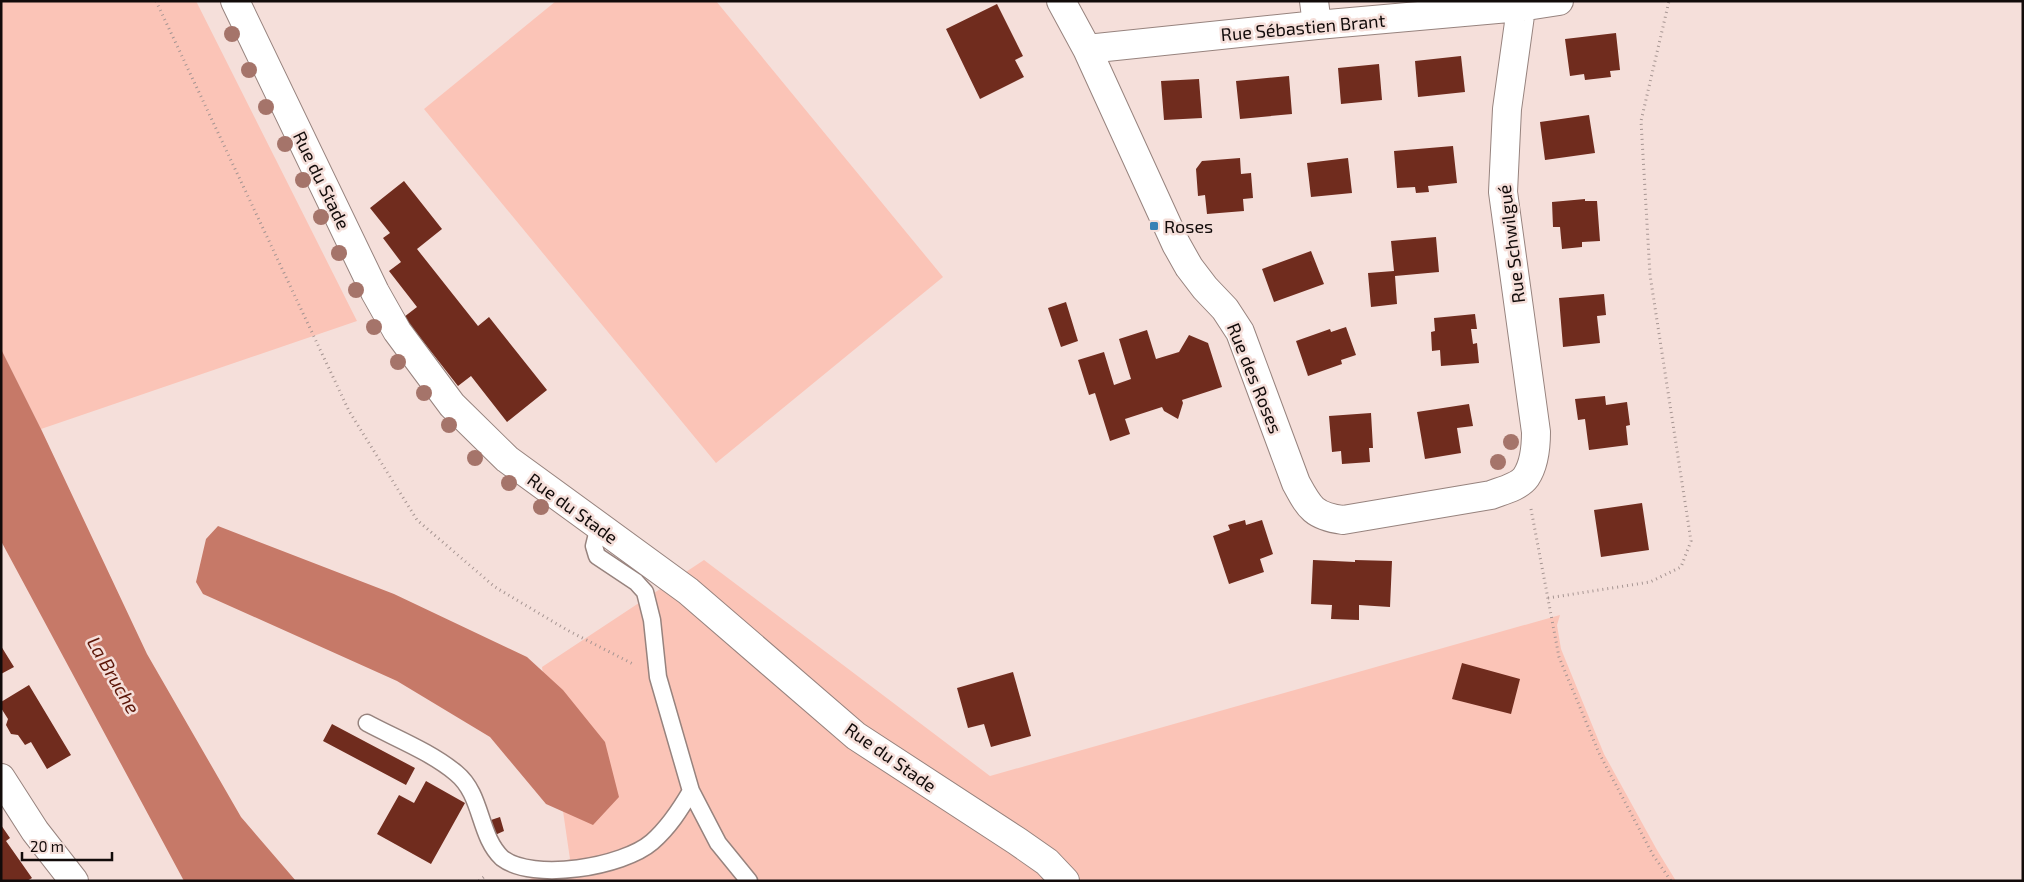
<svg xmlns="http://www.w3.org/2000/svg" width="2024" height="882" font-family="'Exo 2',sans-serif">
	<style>
		.green { fill: #fbc4b7 }
		.water { fill: #c67968 }
		.building { fill: #702c1e }
		.lines { fill: none; stroke-linecap: round; stroke-linejoin: round }
		.service-casing { stroke: #97837e; stroke-width: 19 }
		.minor-casing { stroke: #97837e; stroke-width: 30 }
		.tertiary-casing { stroke: #97837e; stroke-width: 30 }
		.path { stroke: #a69592; stroke-width: 3; stroke-dasharray: 1 4; stroke-linecap: butt }
		.service { stroke: #fff; stroke-width: 16 }
		.minor { stroke: #fff; stroke-width: 28 }
		.tertiary { stroke: #fff; stroke-width: 28 }
		.tree { fill: #a5746a }
		.poi-dot { fill: #3981b5; stroke: #f5dfda; stroke-width: 2 }
		.labels { text-anchor: middle; dominant-baseline: central; stroke-width: 5; stroke-linejoin: round; paint-order: stroke }
		.street-label { font-size: 18px; fill: #120b0a; stroke: #f5dfda }
		.poi-label { font-size: 18px; fill: #120b0a; stroke: #f5dfda; text-anchor: start }
		.water-label { font-size: 19px; font-style: italic; fill: #5c1608; stroke: #f5dfda }
	</style>
	<rect width="100%" height="100%" fill="#f5dfda"/>
	<path class="green" d="M 1,1 L 196,1 L 357,321 L 41,429 L 1,349 Z
		M 556,1 L 716,1 L 943,277 L 716,463 L 424,109 Z
		M 704,560 L 990,776 L 1560,615 L 1557,625 L 1561,649 L 1604,754 L 1657,850 L 1676,881 L 526,881 L 570,859 L 542,667 Z"/>
	<path class="water" d="M 1,349 L 41,429 L 147,654 L 241,817 L 296,881 L 184,881 L 1,541 Z
		M 218,526 L 394,594 L 527,657 L 563,690 L 605,742 L 619,797 L 593,825 L 546,804 L 490,737 L 397,681 L 203,594 L 196,582 L 206,539 Z"/>
	<path class="building" d="M 997,4 L 1023,56 L 1015,60 L 1024,77 L 980,99 L 946,29 Z
		M 1616,33 L 1620,70 L 1610,71 L 1611,77 L 1585,80 L 1584,74 L 1570,76 L 1565,39 Z
		M 1461,56 L 1465,92 L 1418,97 L 1415,61 Z
		M 1379,64 L 1382,100 L 1341,104 L 1338,68 Z
		M 1289,76 L 1292,114 L 1240,119 L 1236,81 Z
		M 1199,79 L 1202,118 L 1164,120 L 1161,81 Z
		M 1589,115 L 1595,153 L 1545,160 L 1540,122 Z
		M 1453,146 L 1457,183 L 1428,186 L 1429,192 L 1416,193 L 1415,187 L 1397,188 L 1394,151 Z
		M 1240,158 L 1241,174 L 1251,173 L 1253,198 L 1243,199 L 1244,211 L 1207,214 L 1205,195 L 1198,196 L 1196,169 L 1202,161 Z
		M 1348,158 L 1352,193 L 1311,197 L 1307,163 Z
		M 404,181 L 442,229 L 417,249 L 478,326 L 489,317 L 547,390 L 507,422 L 471,376 L 458,386 L 404,317 L 417,307 L 389,271 L 401,262 L 383,238 L 390,233 L 370,208 Z
		M 1585,199 L 1585,201 L 1597,201 L 1600,241 L 1582,242 L 1582,247 L 1562,249 L 1560,227 L 1553,227 L 1552,202 Z
		M 1436,237 L 1439,272 L 1395,276 L 1397,304 L 1371,307 L 1368,273 L 1394,271 L 1391,241 Z
		M 1311,251 L 1324,284 L 1274,302 L 1262,269 Z
		M 1604,294 L 1606,315 L 1597,316 L 1600,343 L 1563,347 L 1559,298 Z
		M 1066,302 L 1078,341 L 1061,347 L 1048,308 Z
		M 1475,314 L 1477,329 L 1471,329 L 1473,344 L 1477,343 L 1479,363 L 1441,366 L 1440,350 L 1432,351 L 1431,332 L 1435,331 L 1434,318 Z
		M 1346,327 L 1356,355 L 1341,360 L 1342,364 L 1308,376 L 1296,341 L 1330,329 L 1331,332 Z
		M 1147,330 L 1156,359 L 1179,352 L 1189,335 L 1208,343 L 1222,387 L 1182,400 L 1183,403 L 1178,419 L 1164,411 L 1162,407 L 1125,419 L 1130,434 L 1110,441 L 1095,393 L 1089,395 L 1078,360 L 1104,352 L 1114,385 L 1131,379 L 1119,339 Z
		M 1605,396 L 1606,405 L 1627,402 L 1630,425 L 1626,426 L 1628,445 L 1589,450 L 1585,419 L 1578,420 L 1575,399 Z
		M 1469,404 L 1473,426 L 1457,428 L 1461,453 L 1425,459 L 1417,412 Z
		M 1371,413 L 1373,448 L 1369,448 L 1370,462 L 1342,464 L 1341,451 L 1332,452 L 1329,416 Z
		M 1642,503 L 1649,550 L 1601,557 L 1594,510 Z
		M 1245,520 L 1246,525 L 1262,520 L 1273,554 L 1260,559 L 1264,572 L 1229,584 L 1213,536 L 1230,530 L 1228,525 Z
		M 1313,560 L 1355,562 L 1355,560 L 1392,561 L 1390,607 L 1359,605 L 1359,620 L 1331,619 L 1332,605 L 1311,604 Z
		M 1,646 L 14,667 L 1,674 Z
		M 1462,663 L 1520,679 L 1511,714 L 1452,699 Z
		M 1013,672 L 1031,736 L 991,747 L 984,724 L 968,728 L 957,688 Z
		M 29,685 L 71,755 L 47,769 L 31,742 L 25,745 L 18,735 L 11,734 L 6,725 L 8,719 L 1,708 L 1,702 Z
		M 332,724 L 415,768 L 406,785 L 323,741 Z
		M 426,781 L 465,803 L 431,864 L 377,834 L 399,795 L 414,803 Z
		M 500,817 L 504,831 L 495,835 L 491,820 Z
		M 1,825 L 10,838 L 6,841 L 32,878 L 27,881 L 1,881 Z"/>
	<g class="lines">
		<g class="service-casing">
			<path id="service" d="M 599,526 L 594,546 L 597,556 L 636,582 L 645,592 L 652,620 L 658,677 L 691,791 L 718,843 L 749,881
				M 367,723 C 395,738 431,752 456,773 C 483,795 478,835 502,858 C 533,882 623,867 652,842 C 669,827 680,810 691,791"/>
		</g>
		<g class="minor-casing">
			<path id="minor" d="M 235,1 L 375,292 L 397,331 L 452,405 L 507,459 L 688,591 L 856,736 L 1017,841 L 1047,862 L 1065,881
				M 1061,1 L 1087,49 L 1176,244 L 1189,267 L 1205,288 L 1225,309 L 1240,332 L 1296,483 C 1309,507 1313,516 1343,520 L 1491,495 C 1501,491 1519,487 1526,477 C 1534,465 1536,446 1536,432 L 1503,192 L 1507,109 L 1522,1
				M 1314,1 L 1317,25
				M 1087,49 L 1317,25 L 1520,7 L 1559,1"/>
		</g>
		<g class="tertiary-casing">
			<path id="tertiary" d="M 1,778 L 35,831 L 74,881"/>
		</g>
		<path class="path" d="M 156,1 L 349,411 L 417,520 L 495,587 L 567,630 L 633,664
			M 1531,509 L 1559,657 L 1599,753 L 1653,855 L 1671,881
			M 1548,598 L 1650,582 L 1681,567 L 1691,541 L 1650,275 L 1641,121 L 1669,1
			M 479,881 L 486,875"/>
		<use href="#service" class="service"/>
		<use href="#minor" class="minor"/>
		<use href="#tertiary" class="tertiary"/>
	</g>
	<g class="tree">
		<circle cx="232" cy="34" r="8"/>
		<circle cx="249" cy="70" r="8"/>
		<circle cx="266" cy="107" r="8"/>
		<circle cx="285" cy="144" r="8"/>
		<circle cx="303" cy="180" r="8"/>
		<circle cx="321" cy="217" r="8"/>
		<circle cx="339" cy="253" r="8"/>
		<circle cx="356" cy="290" r="8"/>
		<circle cx="374" cy="327" r="8"/>
		<circle cx="398" cy="362" r="8"/>
		<circle cx="424" cy="393" r="8"/>
		<circle cx="449" cy="425" r="8"/>
		<circle cx="1511" cy="442" r="8"/>
		<circle cx="475" cy="458" r="8"/>
		<circle cx="1498" cy="462" r="8"/>
		<circle cx="509" cy="483" r="8"/>
		<circle cx="541" cy="507" r="8"/>
	</g>
	<rect class="poi-dot" x="1149" y="221" width="10" height="10" rx="2.5"/>
	<g class="labels">
		<g class="street-label">
			<text transform="translate(1303 27) rotate(-5)">Rue Sébastien Brant</text>
			<text transform="translate(322 180) rotate(64)">Rue du Stade</text>
			<text transform="translate(1511 244) rotate(-97)">Rue Schwilgué</text>
			<text transform="translate(1255 378) rotate(68)">Rue des Roses</text>
			<text transform="translate(573 508) rotate(36)">Rue du Stade</text>
			<text transform="translate(891 757) rotate(35)">Rue du Stade</text>
		</g>
		<g class="poi-label">
			<text x="1164" y="226">Roses</text>
		</g>
		<g class="water-label">
			<text transform="translate(114 675) rotate(60)">La Bruche</text>
		</g>
	</g>
	<rect width="2024" height="882" fill="none" stroke="#120b0a" stroke-width="5"/>
	<path d="M22 852v8h90v-8" fill="none" stroke="#120b0a" stroke-width="2.5"/>
	<text x="30" y="852" font-size="15" fill="#120b0a" stroke="#f5dfda" stroke-width="4" paint-order="stroke">20 m</text>
</svg>
